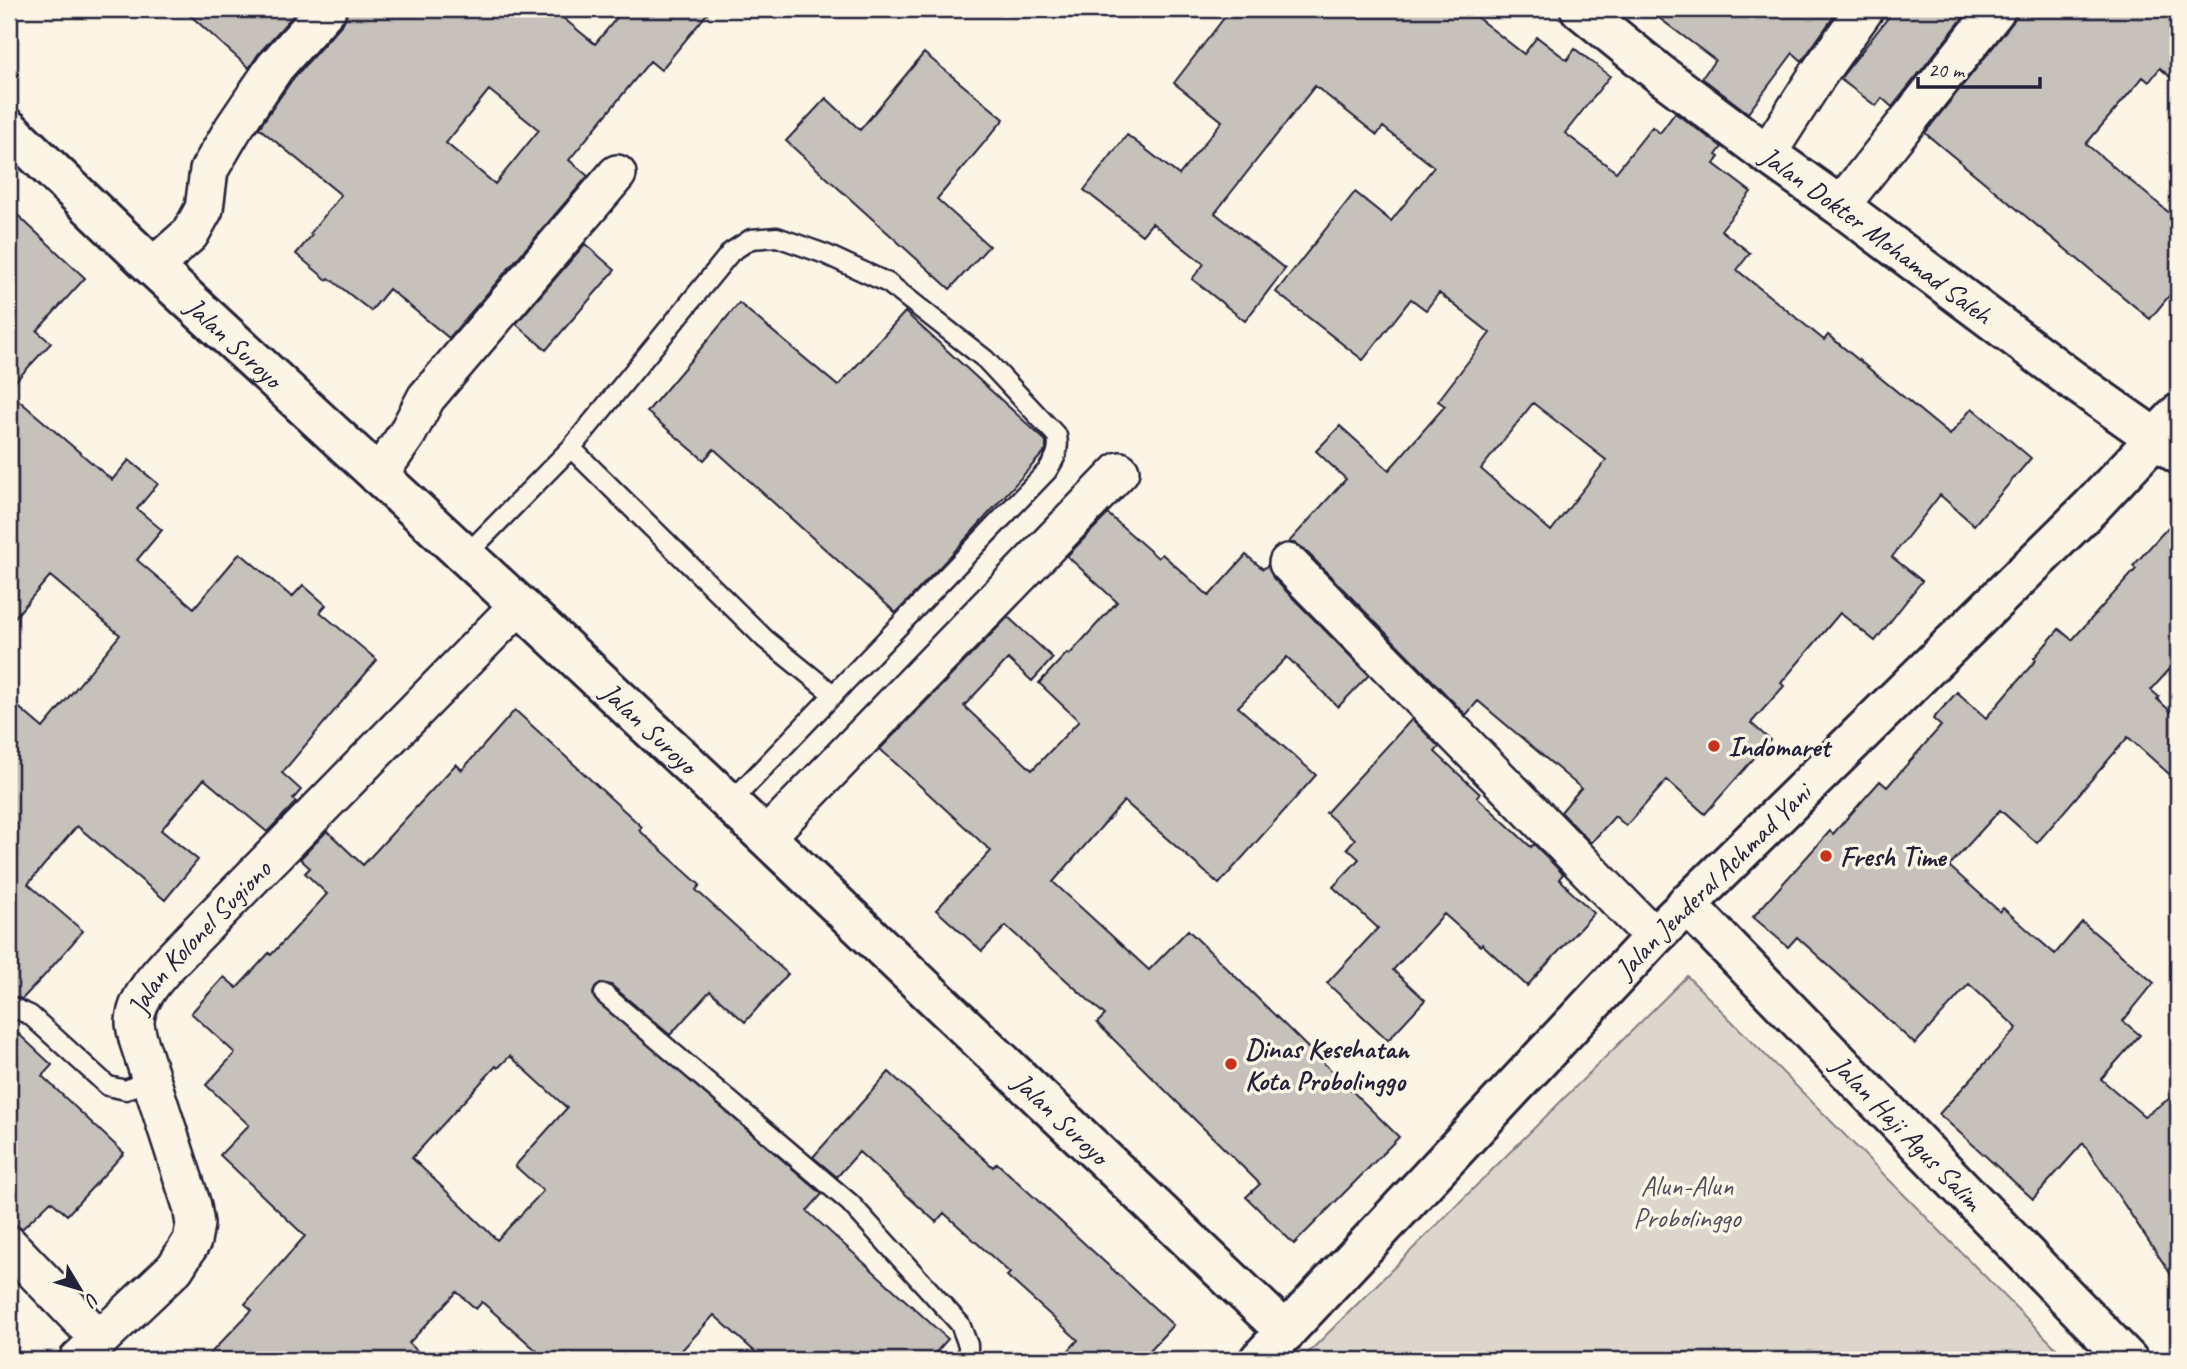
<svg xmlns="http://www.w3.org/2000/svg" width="2187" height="1369" font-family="Caveat,sans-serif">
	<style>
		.green { fill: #dcd6cc; stroke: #7f7c84; stroke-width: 2 }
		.building { fill: #c6c1bb; stroke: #22223b; stroke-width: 2; fill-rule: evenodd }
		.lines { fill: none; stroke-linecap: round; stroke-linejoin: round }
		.lane-casing { stroke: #22223b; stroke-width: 23 }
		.street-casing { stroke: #22223b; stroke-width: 42 }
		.secondary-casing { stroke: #22223b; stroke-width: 44 }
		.lane { stroke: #fcf5e5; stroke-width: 18 }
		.street { stroke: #fcf5e5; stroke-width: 37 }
		.secondary { stroke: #fcf5e5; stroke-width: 38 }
		.poi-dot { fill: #c8321e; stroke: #fcf5e5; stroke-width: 2.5 }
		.labels { text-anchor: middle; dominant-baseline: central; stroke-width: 7; stroke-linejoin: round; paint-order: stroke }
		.street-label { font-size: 28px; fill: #22223b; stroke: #fcf5e5 }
		.poi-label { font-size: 28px; font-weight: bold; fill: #22223b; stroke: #fcf5e5; text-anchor: start }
		.park-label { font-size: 28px; fill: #504f5f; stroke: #fcf5e5 }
	</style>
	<rect width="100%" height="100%" fill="#fcf5e5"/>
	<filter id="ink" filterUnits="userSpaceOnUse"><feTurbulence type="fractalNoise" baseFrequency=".0143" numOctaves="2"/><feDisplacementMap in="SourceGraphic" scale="14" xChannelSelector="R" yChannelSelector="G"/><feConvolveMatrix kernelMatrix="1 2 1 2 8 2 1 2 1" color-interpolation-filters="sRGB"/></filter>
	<g filter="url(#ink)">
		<path class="green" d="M 1687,976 L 2068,1360 L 1301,1360 Z"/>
		<path class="building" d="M 183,9 L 299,9 L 259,53 L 249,68 Z
			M 347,9 L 552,9 L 595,44 L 624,9 L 711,9 L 661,70 L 650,61 L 569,160 L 588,176 L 449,338 L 389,289 L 371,311 L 329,278 L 327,280 L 296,254 L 312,235 L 310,234 L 341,195 L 259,128 L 292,80 L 343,23 L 347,14 ZM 489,90 L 539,130 L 495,184 L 446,143 Z
			M 1231,9 L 1466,9 L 1524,54 L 1537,37 L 1567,60 L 1575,49 L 1610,76 L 1565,133 L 1616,172 L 1652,127 L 1660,133 L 1675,113 L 1722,147 L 1716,155 L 1719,157 L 1714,164 L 1751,192 L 1721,230 L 1750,253 L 1737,270 L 1824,340 L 1828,335 L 1950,435 L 1972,408 L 2031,458 L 1974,525 L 1940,495 L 1892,557 L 1922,581 L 1875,641 L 1840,613 L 1781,683 L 1784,686 L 1751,723 L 1770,740 L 1705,814 L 1667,780 L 1626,826 L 1615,816 L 1591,843 L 1561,812 L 1581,788 L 1478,701 L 1466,715 L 1303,548 L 1294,543 L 1288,543 L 1346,479 L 1316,451 L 1340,426 L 1389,470 L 1445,406 L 1438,401 L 1490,333 L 1439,293 L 1426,310 L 1411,299 L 1363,360 L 1276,292 L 1355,192 L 1391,221 L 1434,167 L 1383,127 L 1377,135 L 1315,86 L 1215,213 L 1285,269 L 1245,321 L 1192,279 L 1204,264 L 1152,223 L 1142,235 L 1084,190 L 1127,135 L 1179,175 L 1222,121 L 1174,83 ZM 1533,403 L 1606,460 L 1551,531 L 1481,469 Z
			M 1647,9 L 1825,9 L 1834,16 L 1802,61 L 1793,53 L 1748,113 L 1702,78 L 1715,60 Z
			M 1895,9 L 1970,9 L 1892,107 L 1882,98 L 1876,106 L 1840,79 Z
			M 2017,9 L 2178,9 L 2178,84 L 2160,68 L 2149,82 L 2143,77 L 2086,144 L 2178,220 L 2178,285 L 2150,319 L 1925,133 L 2013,22 Z
			M 924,53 L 1004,119 L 937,199 L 989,246 L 950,289 L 786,141 L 826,98 L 860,130 Z
			M 9,207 L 85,278 L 37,331 L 51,343 L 9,388 Z
			M 585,244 L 615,270 L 546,350 L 516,324 Z
			M 739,303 L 838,386 L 905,312 L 1046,441 L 1046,450 L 954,552 L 896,613 L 714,449 L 704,460 L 647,412 Z
			M 9,392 L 112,480 L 129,460 L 158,484 L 137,509 L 162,530 L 137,560 L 194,608 L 240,553 L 292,597 L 303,585 L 326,605 L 320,612 L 377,660 L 282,773 L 301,790 L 293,799 L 296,802 L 267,832 L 204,779 L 161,830 L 198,860 L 165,900 L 77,826 L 28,884 L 83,931 L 44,976 L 22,999 L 9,995 L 9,699 L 43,728 L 120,635 L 50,576 L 9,624 Z
			M 1108,514 L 1158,558 L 1162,554 L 1209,596 L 1246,555 L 1263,569 L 1268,565 L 1273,578 L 1369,675 L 1338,707 L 1287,657 L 1238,707 L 1316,775 L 1219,884 L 1124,801 L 1053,882 L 1149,970 L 1188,930 L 1399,1137 L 1294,1244 L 1246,1197 L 1260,1184 L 1097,1023 L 1105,1015 L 1006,926 L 982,951 L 936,910 L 991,851 L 880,749 L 1008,617 L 1053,658 L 1032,681 L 1008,659 L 964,706 L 1032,770 L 1079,721 L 1039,683 L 1067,653 L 1069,655 L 1117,602 L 1067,556 Z
			M 2178,516 L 2178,660 L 2151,690 L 2159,697 L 2157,699 L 2178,718 L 2178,782 L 2128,737 L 2037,843 L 2000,810 L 1949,866 L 2000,912 L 2003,908 L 2055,954 L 2082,922 L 2154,983 L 2123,1021 L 2140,1035 L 2101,1079 L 2144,1116 L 2178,1093 L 2178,1285 L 2083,1143 L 2033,1199 L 1939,1114 L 2017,1028 L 1969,984 L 1915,1044 L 1797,937 L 1788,947 L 1753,917 L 1830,831 L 1833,834 L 1880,781 L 1887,787 L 1941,726 L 1933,719 L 1957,692 L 1986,718 L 2036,660 L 2034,658 L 2059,629 L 2072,640 L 2136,569 L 2133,566 Z
			M 515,710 L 642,827 L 639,830 L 700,885 L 696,890 L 788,974 L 745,1022 L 710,991 L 670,1035 L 611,985 L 601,983 L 596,986 L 593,993 L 594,998 L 822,1194 L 807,1211 L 948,1339 L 929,1360 L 764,1360 L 714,1315 L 673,1360 L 547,1360 L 482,1302 L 476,1309 L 457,1292 L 409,1343 L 427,1360 L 204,1360 L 252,1310 L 245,1304 L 305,1236 L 220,1155 L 249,1125 L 206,1085 L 235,1053 L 191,1013 L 224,977 L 237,988 L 269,953 L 271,955 L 327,894 L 305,873 L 310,868 L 300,859 L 327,831 L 363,865 L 456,764 L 462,770 ZM 510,1056 L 567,1108 L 515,1166 L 543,1191 L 497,1240 L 412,1158 L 496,1066 L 498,1068 Z
			M 1412,719 L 1439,747 L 1435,752 L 1480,794 L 1477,797 L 1531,847 L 1534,844 L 1563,874 L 1559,879 L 1568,887 L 1567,888 L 1594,913 L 1527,986 L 1482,944 L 1480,946 L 1444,914 L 1393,970 L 1425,1000 L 1388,1040 L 1327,983 L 1378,928 L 1333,887 L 1359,859 L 1347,848 L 1355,839 L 1326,813 Z
			M 9,1025 L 52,1065 L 42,1076 L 124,1153 L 67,1215 L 51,1201 L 22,1229 L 16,1225 L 9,1225 Z
			M 889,1072 L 993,1167 L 997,1163 L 1173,1325 L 1141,1360 L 1060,1360 L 1078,1340 L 1007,1276 L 1010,1273 L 944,1213 L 936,1222 L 859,1152 L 837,1177 L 813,1157 Z"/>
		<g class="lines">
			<g class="lane-casing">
				<path id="lane" d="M 571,448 L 765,639 L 834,695
					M 465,556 L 571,448 L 731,252 L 751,239 L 777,237 L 825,254 L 888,283 L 985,359 L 1057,436 C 1060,451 1055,459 1047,471 L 729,804
					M 604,994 L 850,1203 L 960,1324 L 968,1345 L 968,1360
					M 9,1006 L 30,1015 L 108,1086 L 126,1090 L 151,1078"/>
			</g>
			<g class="street-casing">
				<g id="street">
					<path d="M 1767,154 L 1819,73 L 1865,9"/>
					<path d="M 1840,206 L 1997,9"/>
					<path d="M 153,267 L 190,234 L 204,209 L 209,170 L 233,129 L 275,67 L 327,9"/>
					<path d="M 378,476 L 407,434 L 426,398 L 617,174"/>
					<path d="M 1288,563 L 1654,937"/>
					<path d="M 766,837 L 1120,471"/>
					<path d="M 9,1245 L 100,1340"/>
					<path id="s1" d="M 78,1360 L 175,1268 L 192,1241 L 195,1224 L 192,1206 L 138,1039 C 137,1034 135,1028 135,1022 C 136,992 173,960 192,939 L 519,605"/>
				</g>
			</g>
			<g class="secondary-casing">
				<g id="secondary">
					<path id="s2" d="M 1580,9 L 1660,74 L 1767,154 L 1840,206 L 2071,379 L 2178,454"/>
					<path id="s3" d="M 9,129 L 153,267 L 519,605 L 766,837 L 1286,1332"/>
					<path id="s4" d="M 1686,904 L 2128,1360"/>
					<path id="s5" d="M 1259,1360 L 1654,937 L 2092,506 L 2178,414"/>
				</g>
			</g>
			<use href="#lane" class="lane"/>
			<use href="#street" class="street"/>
			<use href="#secondary" class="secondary"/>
		</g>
	</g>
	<g class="poi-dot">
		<circle cx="1714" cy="746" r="7"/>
		<circle cx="1826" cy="856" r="7"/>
		<circle cx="1231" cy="1064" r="7"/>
	</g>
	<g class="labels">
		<g class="street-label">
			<text stroke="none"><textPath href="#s2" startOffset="373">Jalan Dokter Mohamad Saleh</textPath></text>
			<text stroke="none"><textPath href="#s3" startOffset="310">Jalan Suroyo</textPath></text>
			<text stroke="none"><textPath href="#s3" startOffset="877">Jalan Suroyo</textPath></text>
			<text stroke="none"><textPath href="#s5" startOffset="660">Jalan Jenderal Achmad Yani</textPath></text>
			<text stroke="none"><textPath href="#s1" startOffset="502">Jalan Kolonel Sugiono</textPath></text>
			<text stroke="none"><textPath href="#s3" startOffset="1444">Jalan Suroyo</textPath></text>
			<text stroke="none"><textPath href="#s4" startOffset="318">Jalan Haji Agus Salim</textPath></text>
		</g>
		<g class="poi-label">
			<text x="1728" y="746">Indomaret</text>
			<text x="1840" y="856">Fresh Time</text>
			<text x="1245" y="1048">Dinas Kesehatan<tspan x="1245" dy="32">Kota Probolinggo</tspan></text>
		</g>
		<g class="park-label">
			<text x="1687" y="1185">Alun-Alun<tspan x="1687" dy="32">Probolinggo</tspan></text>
		</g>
	</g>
	<rect width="2187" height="1369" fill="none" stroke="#fcf5e5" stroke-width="35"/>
	<rect x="18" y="18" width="2152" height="1334" fill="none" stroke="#22223b" stroke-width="2.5" filter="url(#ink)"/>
	<g transform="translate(80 1289) rotate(128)" stroke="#fcf5e5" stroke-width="5" paint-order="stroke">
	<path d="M0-5L12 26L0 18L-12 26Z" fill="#22223b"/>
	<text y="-10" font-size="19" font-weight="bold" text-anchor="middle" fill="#22223b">U</text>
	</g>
	<path d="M1918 77v10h122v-10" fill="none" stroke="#22223b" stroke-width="3.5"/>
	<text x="1928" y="77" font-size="21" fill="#22223b" stroke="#fcf5e5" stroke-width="5" paint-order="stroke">20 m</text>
</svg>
